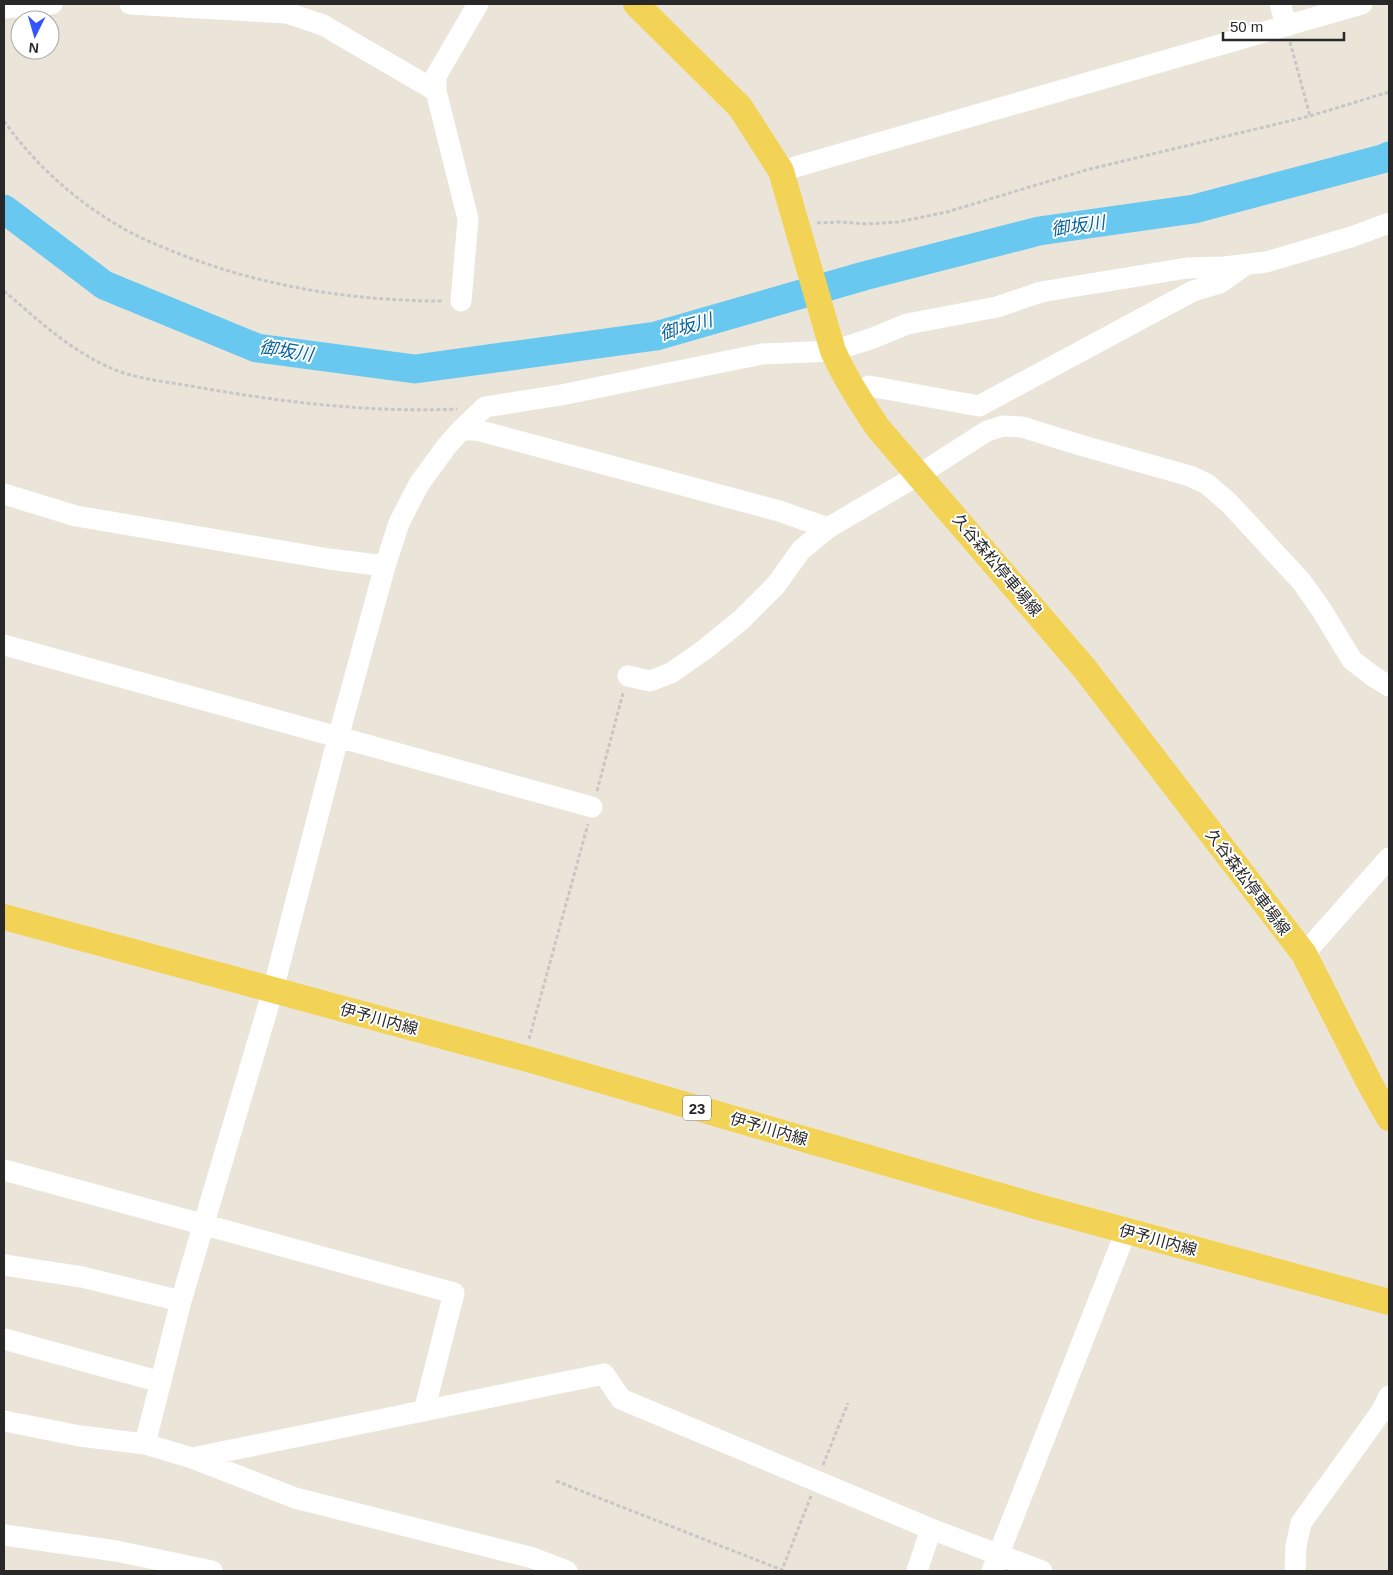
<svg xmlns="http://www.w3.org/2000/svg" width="1393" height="1575" font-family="Arial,'Noto Sans JP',sans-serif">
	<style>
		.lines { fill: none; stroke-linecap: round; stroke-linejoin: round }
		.river { stroke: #69c8f0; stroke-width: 29 }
		.path { stroke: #c7c7c7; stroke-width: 3; stroke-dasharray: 4 2.5; stroke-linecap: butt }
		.minor { stroke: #fff; stroke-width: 21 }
		.major { stroke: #f3d356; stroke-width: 26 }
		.labels { text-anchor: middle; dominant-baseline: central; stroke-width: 4; stroke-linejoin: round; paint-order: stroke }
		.shield { fill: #fff; stroke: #686868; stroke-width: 1 }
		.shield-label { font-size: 15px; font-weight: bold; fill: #282828 }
		.street-label { font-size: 16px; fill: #282828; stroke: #fff }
		.water-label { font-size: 18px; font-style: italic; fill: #0a649a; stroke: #fff }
	</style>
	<rect width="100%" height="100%" fill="#ebe4d9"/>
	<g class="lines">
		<path class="river" d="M 4,209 L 104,285 L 257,348 L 415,369 L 656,336 L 864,276 L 1039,231 L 1194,209 L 1382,159 L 1389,156"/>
		<path class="path" d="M 1290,42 L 1310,116
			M 4,121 C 33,162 71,197 114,223 C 138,238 164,248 190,258 C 272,288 356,301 443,301
			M 817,223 L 839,222 L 866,224 L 898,222 L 947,212 L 1086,170 L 1310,116 L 1389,92
			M 4,291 C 39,321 74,354 118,371 C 143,380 170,382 196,387 C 282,402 370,413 457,409
			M 597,791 L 623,693
			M 529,1039 L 588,824
			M 823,1465 L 848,1403
			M 556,1481 L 782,1570 L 811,1496"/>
		<path class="minor" d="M 130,4 L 287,13 L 323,25 L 436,91 L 436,76 L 478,4
			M 1280,4 L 1286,24
			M 4,8 L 52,4
			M 436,91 L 468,219 L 461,301
			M 781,171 L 1362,4
			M 854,392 L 869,386 L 979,406 L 1193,291 L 1220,283 L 1244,266
			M 461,430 L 477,430 L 779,511 L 828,528
			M 4,494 L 76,516 L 329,559 L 385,566
			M 4,645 L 592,807
			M 628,676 L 650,681 L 671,673 L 704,650 L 741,620 L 776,585 L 801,550 L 828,528 L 920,474 L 987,431 L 1003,426 L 1022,427 L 1080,445 L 1190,476 L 1207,484 L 1229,503 L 1301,581 L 1321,609 L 1352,660 L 1374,677 L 1389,686
			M 1304,954 L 1389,858
			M 4,1170 L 454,1293 L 424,1411
			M 4,1265 L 82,1277 L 181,1301
			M 4,1339 L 161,1382
			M 4,1421 L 80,1436 L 145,1444 L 192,1458 L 295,1498 L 533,1558 L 567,1571
			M 145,1444 L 181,1301 L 273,990 L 338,738 L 385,566 L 399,523 L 419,484 L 446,447 L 461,430 L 485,407 L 561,395 L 762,354 L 833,351 L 873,338 L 907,324 L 997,307 L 1041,292 L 1187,268 L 1224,267 L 1266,262 L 1351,237 L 1389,223
			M 192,1458 L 604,1374 L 621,1399 L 931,1529 L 1042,1571
			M 4,1535 L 116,1551 L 212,1571
			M 917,1571 L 931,1529
			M 992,1571 L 1126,1231
			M 1295,1571 L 1296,1546 L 1301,1523 L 1381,1412 L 1389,1396"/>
		<path class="major" d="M 636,4 L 740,107 L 781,171 L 833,351 C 845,378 861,403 878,428 L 1085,669 L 1304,954 L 1371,1086 L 1389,1118
			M 4,917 L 524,1058 L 1035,1206 L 1389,1302"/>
	</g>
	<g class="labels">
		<rect class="shield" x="683" y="1095.5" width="28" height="25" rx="4"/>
		<g class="shield-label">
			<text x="697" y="1108">23</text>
		</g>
		<g class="street-label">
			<text transform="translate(997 565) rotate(50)">久谷森松停車場線</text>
			<text transform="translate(1248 882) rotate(53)">久谷森松停車場線</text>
			<text transform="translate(379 1019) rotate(15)">伊予川内線</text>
			<text transform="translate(769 1129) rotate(16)">伊予川内線</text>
			<text transform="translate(1158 1240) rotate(15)">伊予川内線</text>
		</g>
		<g class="water-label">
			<text transform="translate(1078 226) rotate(-8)">御坂川</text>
			<text transform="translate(686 327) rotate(-16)">御坂川</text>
			<text transform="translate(286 351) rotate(9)">御坂川</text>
		</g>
	</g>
	<rect width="1393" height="1575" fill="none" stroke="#282828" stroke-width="10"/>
	<g transform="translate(35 35) rotate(185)"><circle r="24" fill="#ffffff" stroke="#a9a9a9"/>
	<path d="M0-4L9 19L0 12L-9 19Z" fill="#3454fd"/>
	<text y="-8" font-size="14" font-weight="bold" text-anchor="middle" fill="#282828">N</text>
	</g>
	<path d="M1223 32v8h121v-8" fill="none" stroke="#282828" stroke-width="2.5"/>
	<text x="1230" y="32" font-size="15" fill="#282828" stroke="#ffffff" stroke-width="4" paint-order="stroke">50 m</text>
</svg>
